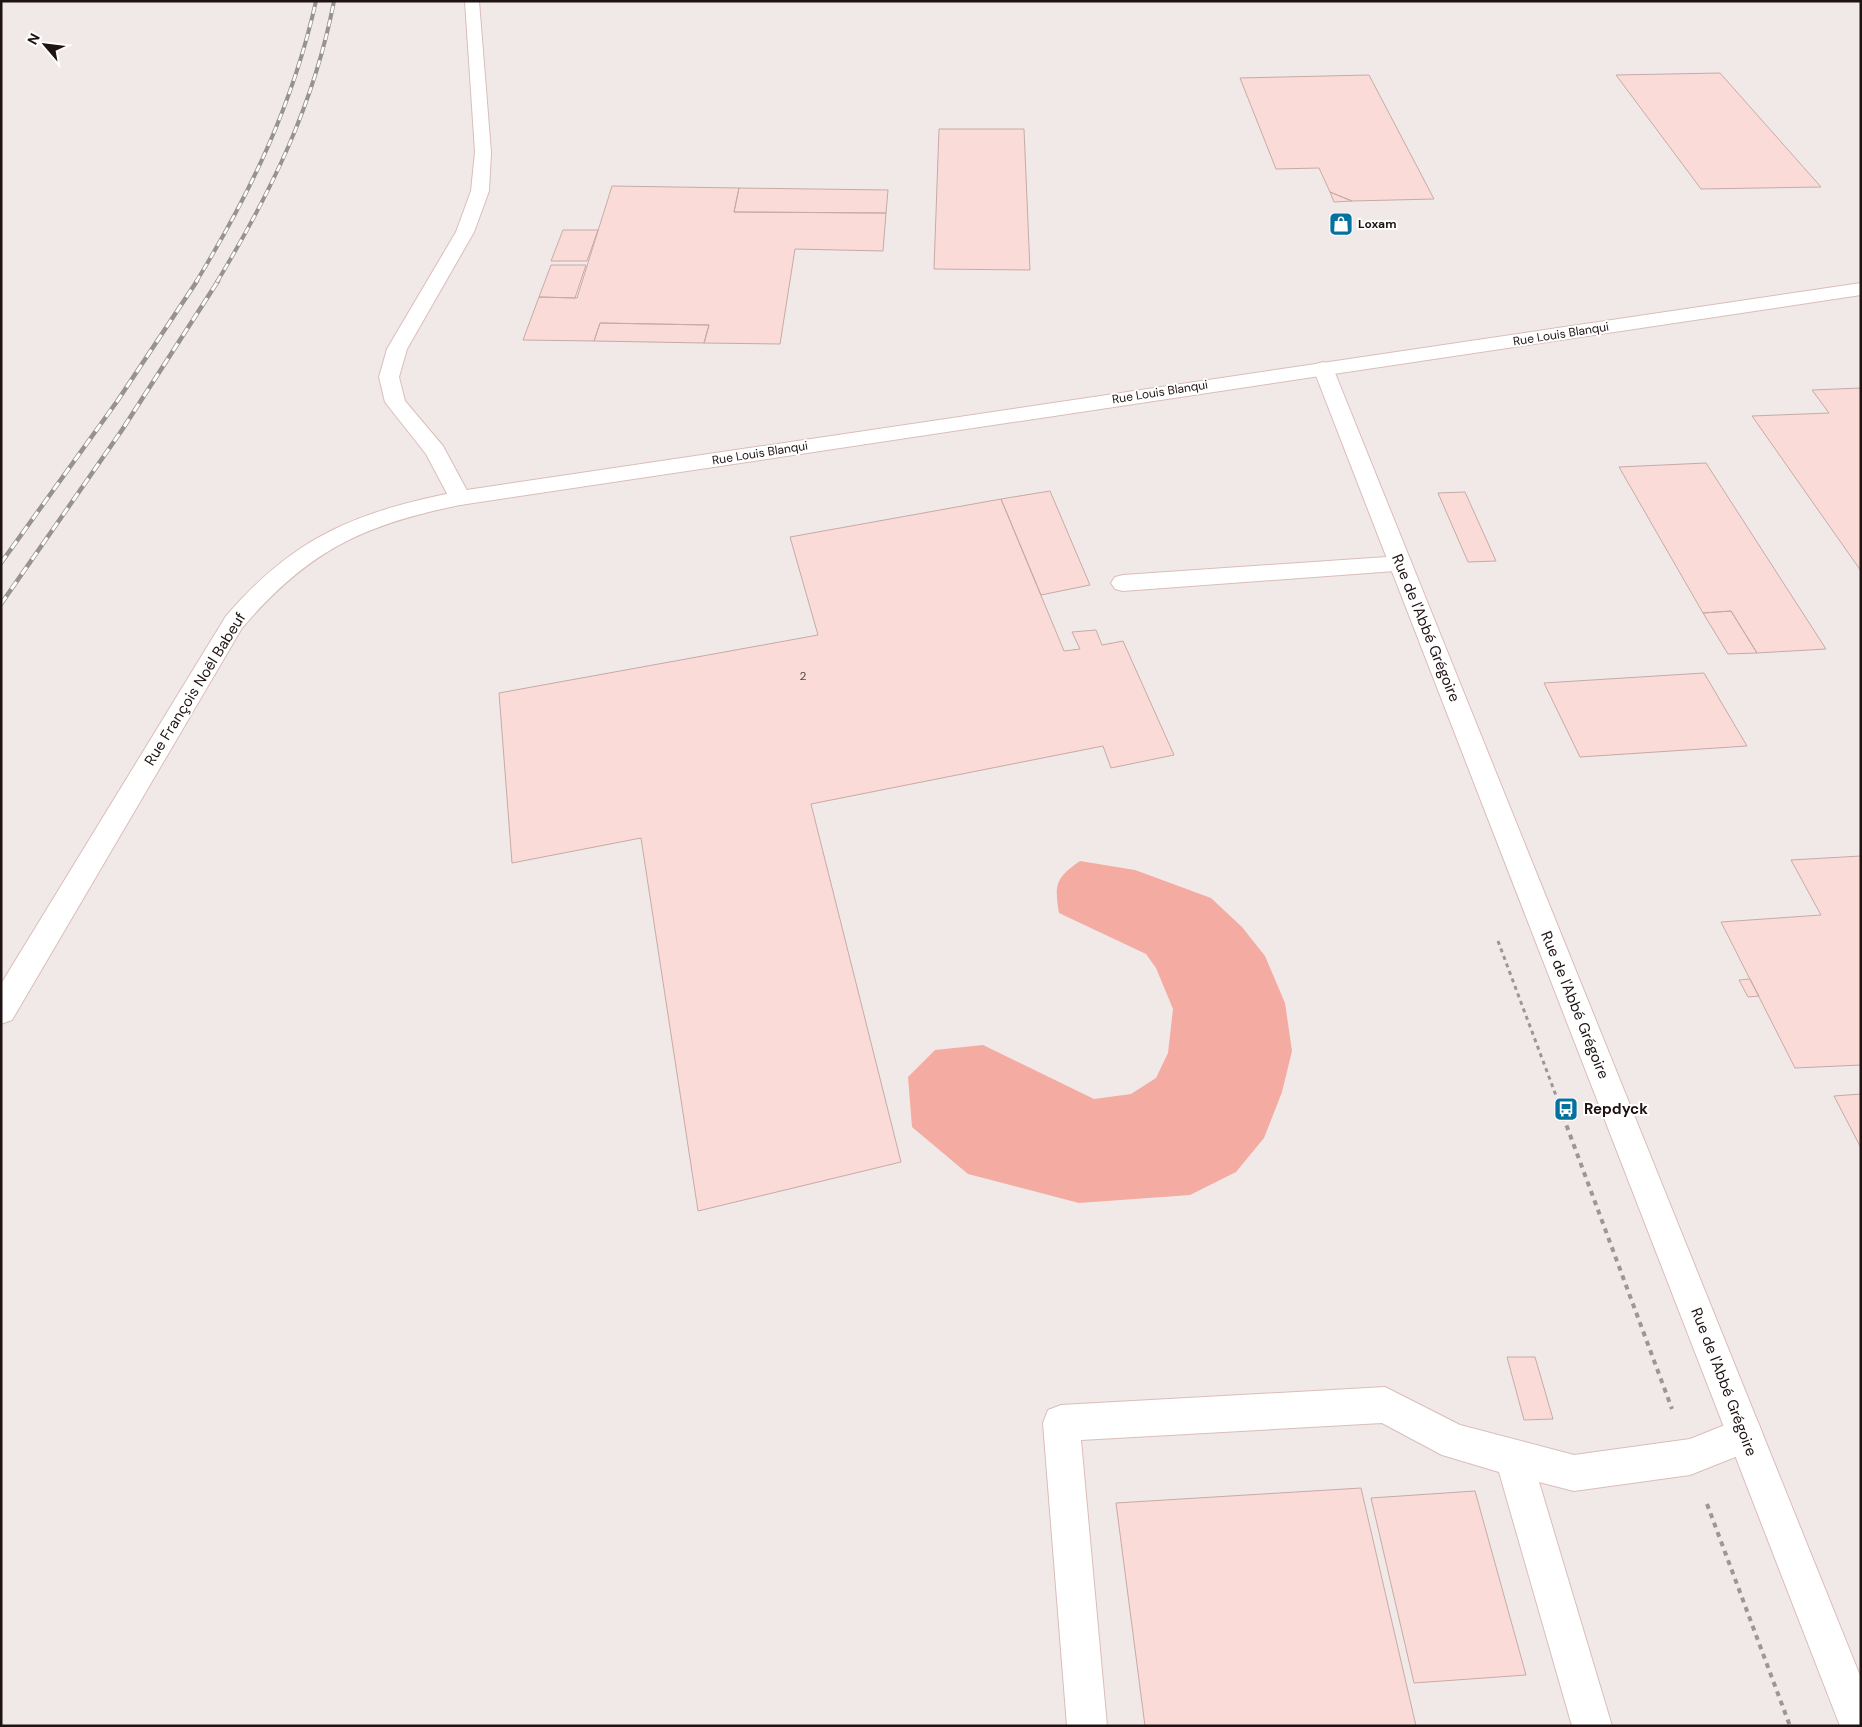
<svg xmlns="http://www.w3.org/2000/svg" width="1862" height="1727" font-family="'DM Sans',sans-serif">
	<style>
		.built { fill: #f1e9e8 }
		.water { fill: #f4aba1 }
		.building { fill: #fadbd7; stroke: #c7aaa6 }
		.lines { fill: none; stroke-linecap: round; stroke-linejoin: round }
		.service-casing { stroke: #dabdb9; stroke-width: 2 }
		.minor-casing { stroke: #dabdb9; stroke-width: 2 }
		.tertiary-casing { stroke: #dabdb9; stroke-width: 2 }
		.path-far1 { stroke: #9c9797; stroke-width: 3; stroke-dasharray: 4 4; stroke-linecap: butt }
		.path { stroke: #9c9797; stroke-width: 4; stroke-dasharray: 5 5; stroke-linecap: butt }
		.service { fill: #fff; fill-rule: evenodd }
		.minor { fill: #fff; fill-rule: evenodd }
		.tertiary { fill: #fff; fill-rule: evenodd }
		.rail-far1-casing { stroke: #979292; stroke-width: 4 }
		.rail-casing { stroke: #979292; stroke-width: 4.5 }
		.rail-far1 { stroke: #fff; stroke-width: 2.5; stroke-dasharray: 7; stroke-linecap: butt }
		.rail { stroke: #fff; stroke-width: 3; stroke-dasharray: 9; stroke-linecap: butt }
		.labels { text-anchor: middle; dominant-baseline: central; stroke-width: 4; stroke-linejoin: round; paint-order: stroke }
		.far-poi-label { font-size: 12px; font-weight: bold; fill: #1e1312; stroke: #fff; text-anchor: start }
		.far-street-label { font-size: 12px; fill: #1e1312; stroke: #fff }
		.number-label { font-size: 12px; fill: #554543 }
		.street-label { font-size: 15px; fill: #1e1312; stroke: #fff }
		.poi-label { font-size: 15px; font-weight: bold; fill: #1e1312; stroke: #fff; text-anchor: start }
	</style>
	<rect width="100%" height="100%" fill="#fbfbfb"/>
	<path class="built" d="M 1,1 L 1861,1 L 1861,1726 L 1,1726 Z"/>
	<path class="water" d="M 1080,861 L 1135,870 L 1211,898 L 1242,927 L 1265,956 L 1285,1003 L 1292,1051 L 1282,1092 L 1264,1138 L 1236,1172 L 1190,1195 L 1079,1203 L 968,1174 L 912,1127 L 908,1077 L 935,1050 L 983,1045 L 1094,1099 L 1131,1094 L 1156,1078 L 1168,1053 L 1173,1009 L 1156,968 L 1146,954 L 1059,913 C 1054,884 1056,878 1080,861 Z"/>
	<path class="building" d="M 1720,73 L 1821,187 L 1701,189 L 1616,75 Z
		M 1369,75 L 1434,199 L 1352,201 L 1330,192 L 1319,168 L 1276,169 L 1240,78 Z
		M 939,129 L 1024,129 L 1030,270 L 934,269 Z
		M 612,186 L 739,188 L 734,212 L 886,213 L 883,251 L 795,249 L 780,344 L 704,343 L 709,325 L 600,323 L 594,341 L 523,340 L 539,297 L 577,298 Z
		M 739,188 L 888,190 L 886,213 L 734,212 Z
		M 1330,192 L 1352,201 L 1334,202 Z
		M 563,230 L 598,230 L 587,261 L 551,261 Z
		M 551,265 L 586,265 L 575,298 L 539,297 Z
		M 600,323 L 709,325 L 704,343 L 594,341 Z
		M 1861,388 L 1861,571 L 1752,416 L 1829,413 L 1812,390 Z
		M 1706,463 L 1826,649 L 1757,653 L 1731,611 L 1703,613 L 1619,467 Z
		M 1050,491 L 1090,585 L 1041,595 L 1001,499 Z
		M 1465,492 L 1496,561 L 1468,562 L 1438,493 Z
		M 1001,499 L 1064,651 L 1080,649 L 1072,632 L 1096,630 L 1102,645 L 1123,641 L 1174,755 L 1111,768 L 1103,746 L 811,804 L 901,1162 L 698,1211 L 641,838 L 512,863 L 499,693 L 818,635 L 790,537 Z
		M 1731,611 L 1757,653 L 1728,654 L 1703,613 Z
		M 1704,673 L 1747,746 L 1580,757 L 1544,683 Z
		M 1861,856 L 1861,1065 L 1795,1068 L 1721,922 L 1821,915 L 1791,860 Z
		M 1750,979 L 1759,996 L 1748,997 L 1739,980 Z
		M 1861,1094 L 1861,1148 L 1834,1096 Z
		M 1507,1357 L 1535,1357 L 1553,1419 L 1524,1420 Z
		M 1361,1488 L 1416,1726 L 1145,1726 L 1116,1503 Z
		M 1475,1491 L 1526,1675 L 1414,1683 L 1371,1498 Z"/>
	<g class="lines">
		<g class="service-casing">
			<path id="service" d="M 1401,556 L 1409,558 L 1412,564 L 1409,570 L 1123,591 L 1115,589 L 1111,583 L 1115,577 L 1123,575 Z
				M 1385,1387 L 1460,1425 L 1574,1455 L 1690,1439 L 1745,1417 L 1758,1422 L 1763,1435 L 1758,1448 L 1690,1475 L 1574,1491 L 1539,1482 L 1612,1726 L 1572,1726 L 1499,1472 L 1442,1455 L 1382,1423 L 1081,1440 L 1107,1726 L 1067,1726 L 1043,1423 L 1048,1410 L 1061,1405 Z"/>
		</g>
		<g class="minor-casing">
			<path id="minor" d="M 465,1 L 479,1 L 491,152 L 489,191 L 474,232 L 407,349 L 399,377 L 405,401 L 443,446 L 471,498 L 468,503 L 460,505 L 452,503 L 426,454 L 385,402 L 379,377 L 387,349 L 456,232 L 471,191 L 475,152 Z
				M 1323,362 L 1330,364 L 1333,368 L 1861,1678 L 1861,1726 L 1840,1726 L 1313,368 L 1316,364 Z"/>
		</g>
		<g class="tertiary-casing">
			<path id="tertiary" d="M 1861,283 L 1861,295 L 460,505 C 362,525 308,551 242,628 L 12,1020 L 1,1024 L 1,984 L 226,616 C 296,535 357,512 460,491 Z"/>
		</g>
		<path class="path-far1" d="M 1498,941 L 1564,1117"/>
		<path class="path" d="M 1563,1116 L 1672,1409
			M 1707,1504 L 1790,1726"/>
		<use href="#service" class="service"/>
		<use href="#minor" class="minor"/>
		<use href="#tertiary" class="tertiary"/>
		<g class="rail-far1-casing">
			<path id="rail-far1" d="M 196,282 C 251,192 293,104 316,1
				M 217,282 C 271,192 314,105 334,1"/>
		</g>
		<g class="rail-casing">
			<path id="rail" d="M 1,563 L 118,400 L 197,281
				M 1,604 L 122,430 L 218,281"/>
		</g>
		<use href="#rail-far1" class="rail-far1"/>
		<use href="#rail" class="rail"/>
	</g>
	<defs>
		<g id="shop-square" transform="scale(1.25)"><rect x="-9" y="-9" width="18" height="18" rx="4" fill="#05729d" stroke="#fff"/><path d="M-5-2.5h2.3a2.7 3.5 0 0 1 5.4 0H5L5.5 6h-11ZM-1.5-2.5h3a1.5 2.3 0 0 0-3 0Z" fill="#fff"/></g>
		<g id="bus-square" transform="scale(1.25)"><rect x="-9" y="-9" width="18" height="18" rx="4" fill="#05729d" stroke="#fff"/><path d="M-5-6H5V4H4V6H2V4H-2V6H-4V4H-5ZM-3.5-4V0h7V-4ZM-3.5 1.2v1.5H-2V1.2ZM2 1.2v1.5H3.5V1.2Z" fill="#fff"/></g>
	</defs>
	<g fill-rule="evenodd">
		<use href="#shop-square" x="1341" y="224"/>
		<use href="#bus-square" x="1566" y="1109"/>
	</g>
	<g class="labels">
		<g class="far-poi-label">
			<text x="1358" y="224">Loxam</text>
		</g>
		<g class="far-street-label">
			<text transform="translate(1561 334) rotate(-9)">Rue Louis Blanqui</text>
			<text transform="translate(1160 392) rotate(-9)">Rue Louis Blanqui</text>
			<text transform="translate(760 453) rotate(-9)">Rue Louis Blanqui</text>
		</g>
		<g class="number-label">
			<text x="803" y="676">2</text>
		</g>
		<g class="street-label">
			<text transform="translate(1426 628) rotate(68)">Rue de l'Abbé Grégoire</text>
			<text transform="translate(195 689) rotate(-58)">Rue François Noël Babeuf</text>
			<text transform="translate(1575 1005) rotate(68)">Rue de l'Abbé Grégoire</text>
			<text transform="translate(1724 1382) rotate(69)">Rue de l'Abbé Grégoire</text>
		</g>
		<g class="poi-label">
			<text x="1584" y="1109">Repdyck</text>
		</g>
	</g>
	<rect width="1862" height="1727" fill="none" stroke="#1e1312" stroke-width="5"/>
	<g transform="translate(45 45) rotate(298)" stroke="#ffffff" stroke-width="4" paint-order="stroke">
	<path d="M0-4L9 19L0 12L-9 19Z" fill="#1e1312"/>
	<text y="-8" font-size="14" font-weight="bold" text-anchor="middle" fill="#1e1312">N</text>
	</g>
</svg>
